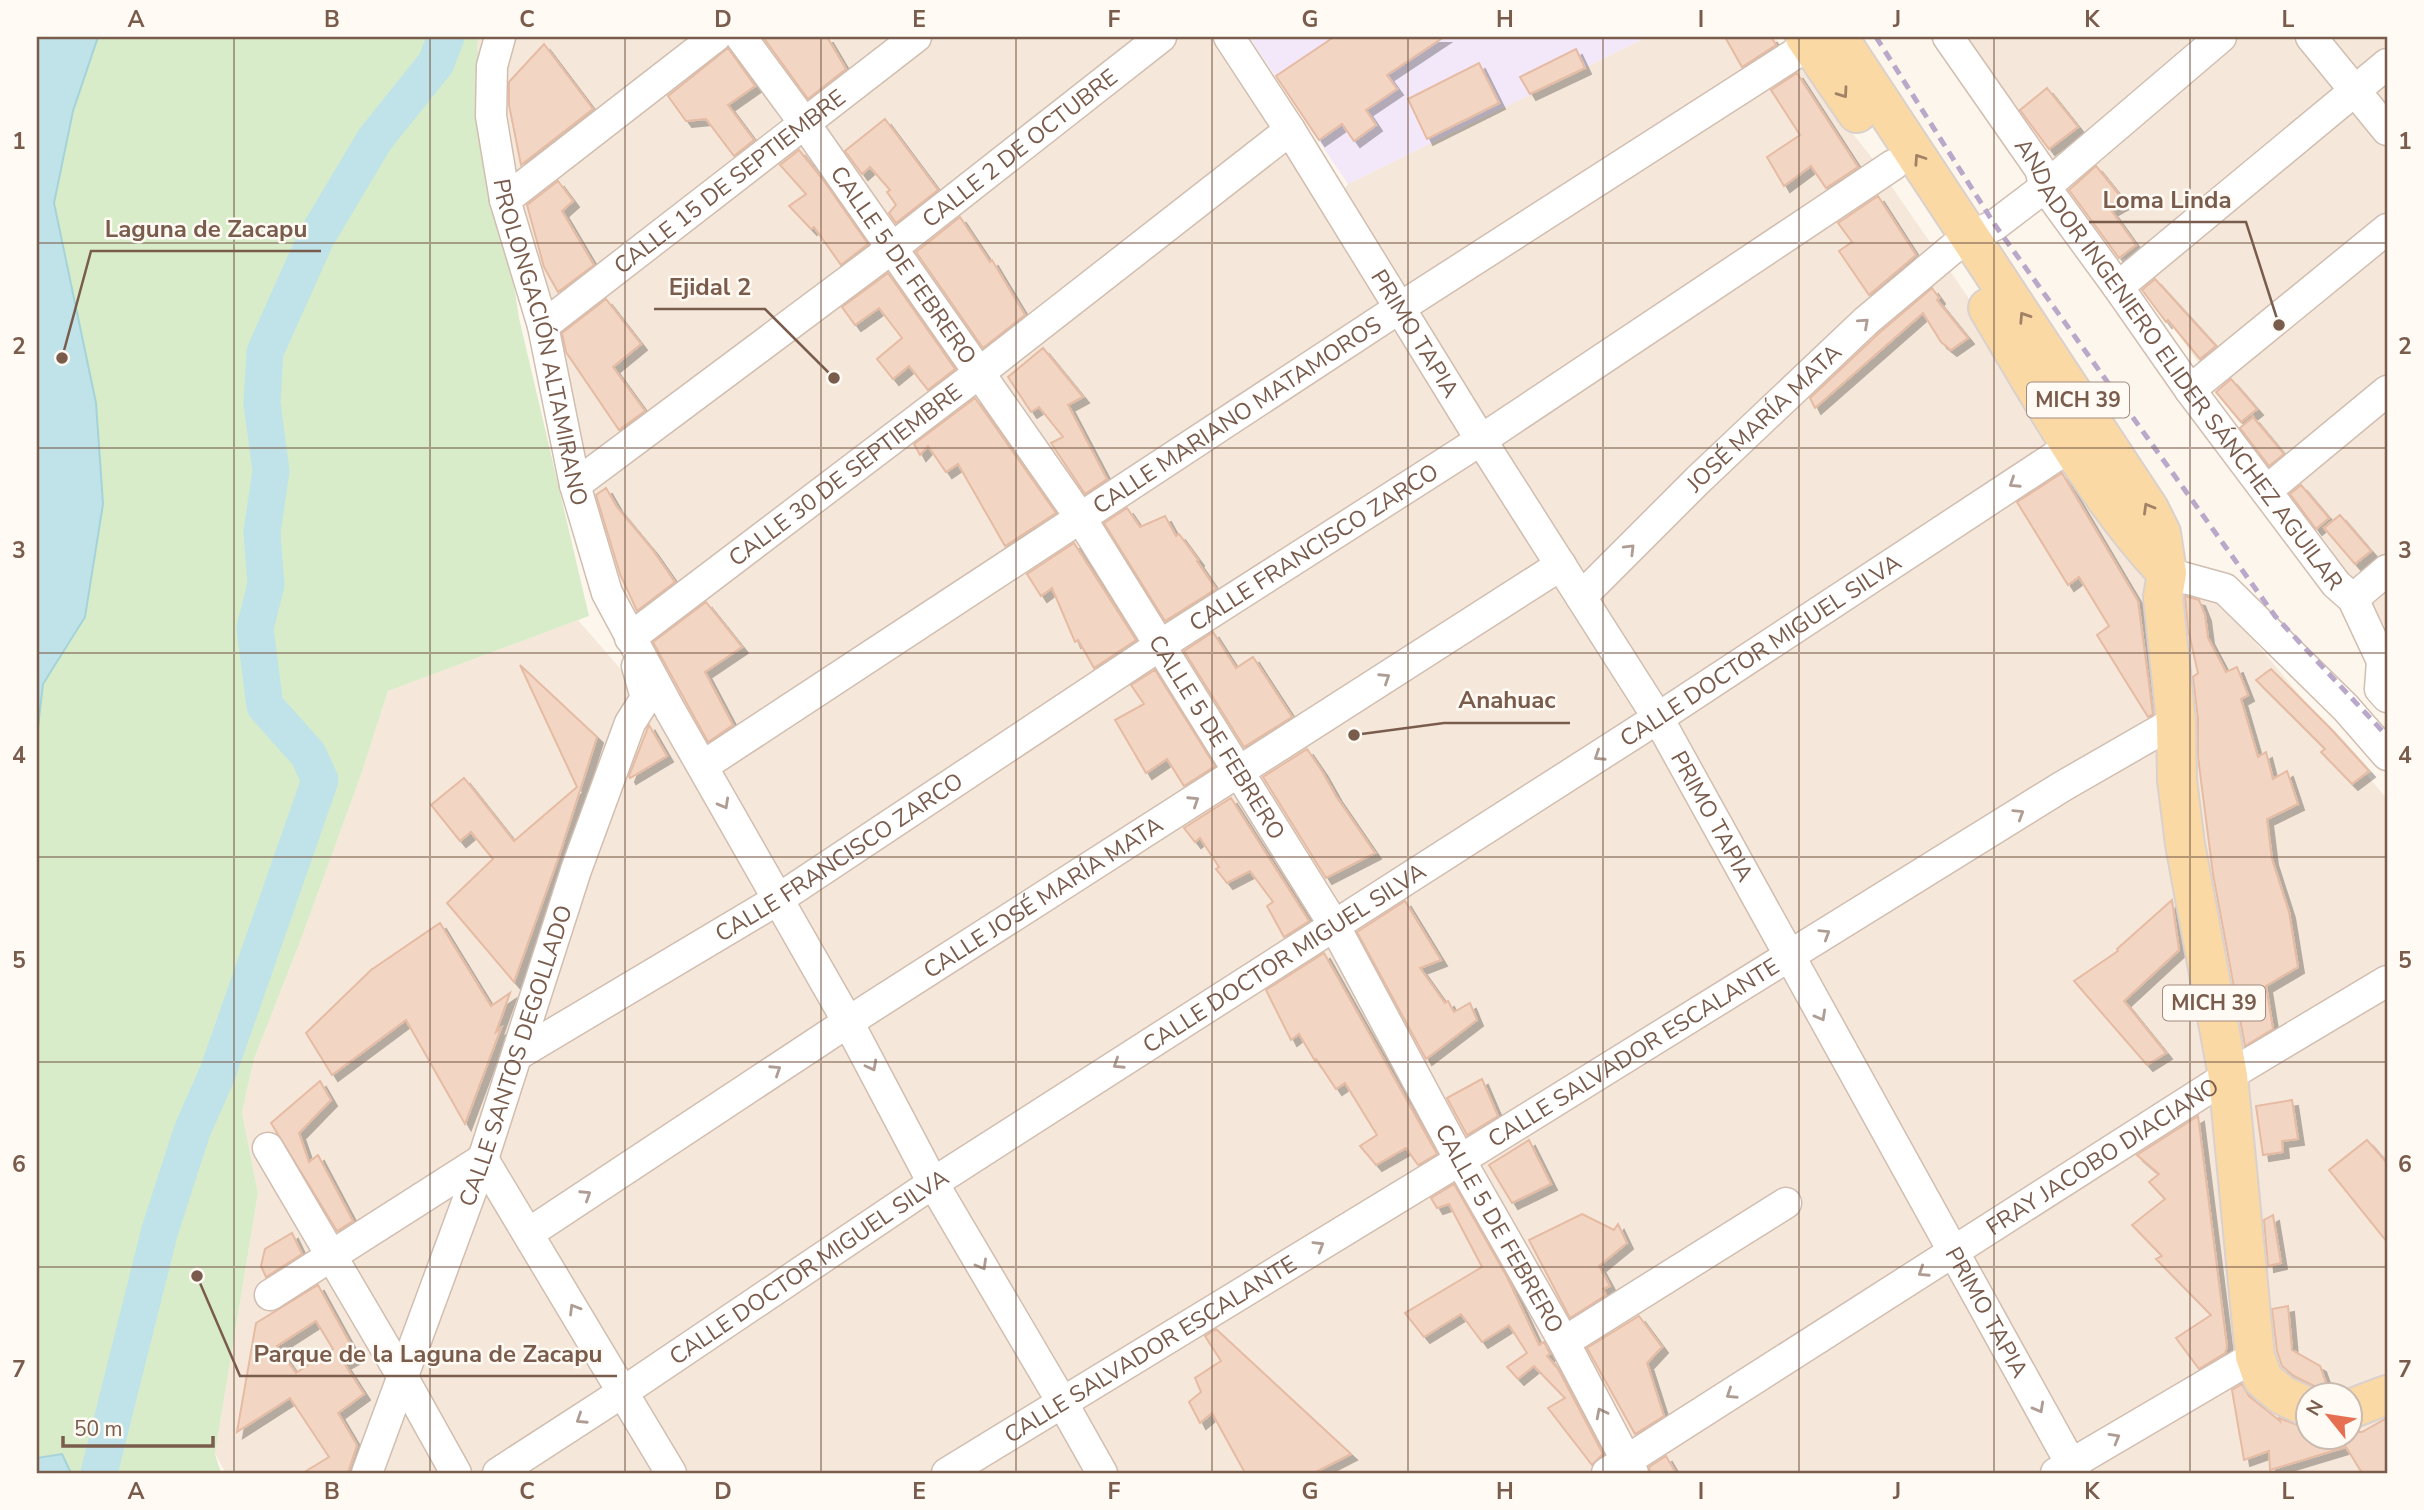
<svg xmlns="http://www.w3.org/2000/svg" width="2424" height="1510" font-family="'Nunito Sans',sans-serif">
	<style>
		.residential { fill: #f5e8da; fill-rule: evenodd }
		.education { fill: #f3e8fa }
		.green { fill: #d8ecc9 }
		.water { fill: #bfe3e8; stroke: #a5d3da; stroke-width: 2 }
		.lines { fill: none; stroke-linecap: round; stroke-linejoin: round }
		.river { stroke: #bfe3e8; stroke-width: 37 }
		.building { fill: #f3d5c3; stroke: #e6bba3; stroke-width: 2; fill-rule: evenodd; filter: url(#shadow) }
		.minor-casing { stroke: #d1beb0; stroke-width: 33 }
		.major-casing { stroke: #dad1cd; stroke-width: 42 }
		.minor { stroke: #fff; stroke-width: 30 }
		.major { stroke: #fbd9a5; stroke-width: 38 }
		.rail { stroke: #b9a8c9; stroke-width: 5; stroke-dasharray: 10 7; stroke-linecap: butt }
		.oneway { stroke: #a18267 }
		.oneway2 { stroke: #af9d94 }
		.grid { fill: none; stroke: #7a5c4d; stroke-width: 2; stroke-opacity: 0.55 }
		.labels { text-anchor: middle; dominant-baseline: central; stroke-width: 5; stroke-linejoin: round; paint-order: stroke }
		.shield { fill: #fffaf3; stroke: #a28b7f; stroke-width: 2 }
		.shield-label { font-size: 21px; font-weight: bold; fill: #7a5c4d }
		.street-label { font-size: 23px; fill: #7a5c4d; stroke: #fffaf3 }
		.leader { fill: none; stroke: #7a5c4d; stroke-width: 2.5 }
		.callout-dot { fill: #7a5c4d; stroke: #fffaf3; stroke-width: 2.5 }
		.callout-label { font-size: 24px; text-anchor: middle; font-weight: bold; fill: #7a5c4d; stroke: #fffaf3; stroke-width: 5; stroke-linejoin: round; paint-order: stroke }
		.neatline { fill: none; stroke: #7a5c4d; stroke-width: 2.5 }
		.grid-label { font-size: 23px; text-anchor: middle; font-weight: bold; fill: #7a5c4d }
	</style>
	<defs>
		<filter id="shadow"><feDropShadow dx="6" dy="6" stdDeviation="0" flood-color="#0004"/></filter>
	</defs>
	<rect width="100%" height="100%" fill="#fdf6ec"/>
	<path class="residential" d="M 479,37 L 1229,37 L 1333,206 L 1348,184 L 1647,37 L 1775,37 L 1869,154 L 2071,446 L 2218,598 L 2387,799 L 2387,1473 L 226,1473 L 215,1454 L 258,1193 L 242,1112 L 254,1059 L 300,942 L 362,772 L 388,691 L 578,620 L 644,696 L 505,200 L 477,45 ZM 2308,1394 L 2350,1394 L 2350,1436 L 2308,1436 Z
		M 1967,37 L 2387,37 L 2387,629 L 2376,613 Z"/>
	<path class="education" d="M 1249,37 L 1647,37 L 1348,184 Z"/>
	<path class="green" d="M 37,37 L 479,37 L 477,45 L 519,318 L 589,616 L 388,691 L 362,772 L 300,942 L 254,1059 L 242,1112 L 258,1193 L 215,1454 L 221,1473 L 37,1473 Z"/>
	<path class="water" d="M 37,37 L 98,37 L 73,111 L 54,203 L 96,403 L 103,504 L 85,617 L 43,684 L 37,736 Z
		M 62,1454 L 71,1473 L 37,1473 L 37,1458 Z"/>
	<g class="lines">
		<path class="river" d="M 99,1473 L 160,1230 L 192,1131 L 218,1072 L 320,780 L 308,754 L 265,706 L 255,628 L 266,585 L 262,532 L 271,471 L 262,403 L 265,352 L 316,238 L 375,139 L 436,63 L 446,37"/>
	</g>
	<path class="building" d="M 763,37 L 827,37 L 846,69 L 808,99 Z
		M 1334,37 L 1444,37 L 1387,75 L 1397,89 L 1366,110 L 1376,125 L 1354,141 L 1342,124 L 1319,140 L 1276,76 Z
		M 1725,37 L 1771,37 L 1776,45 L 1742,67 Z
		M 544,44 L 593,109 L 521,165 L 509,105 L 509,82 Z
		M 728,48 L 755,86 L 728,105 L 754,140 L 734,156 L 706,119 L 686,121 L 668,96 Z
		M 1576,49 L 1585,68 L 1530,94 L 1520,77 Z
		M 1479,63 L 1499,103 L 1427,139 L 1408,99 Z
		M 1797,73 L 1858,167 L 1826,188 L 1811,166 L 1784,186 L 1767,157 L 1800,135 L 1771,90 Z
		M 2047,88 L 2078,127 L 2049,149 L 2020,110 Z
		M 885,119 L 938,190 L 896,223 L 889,213 L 896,205 L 887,192 L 890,190 L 870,167 L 862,174 L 845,151 Z
		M 799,150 L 824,181 L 868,244 L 841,265 L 814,227 L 811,229 L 789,206 L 806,194 L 780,165 Z
		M 2096,166 L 2125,202 L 2111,210 L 2136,245 L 2119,258 L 2069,190 Z
		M 558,181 L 573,201 L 562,211 L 594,265 L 558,292 L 544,267 L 527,205 Z
		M 1878,196 L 1916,255 L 1869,295 L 1839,251 L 1852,242 L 1838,223 Z
		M 960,217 L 990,262 L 992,260 L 1025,315 L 983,348 L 916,252 Z
		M 888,273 L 955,369 L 928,390 L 909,366 L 893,379 L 877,359 L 902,338 L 879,308 L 855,325 L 842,307 Z
		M 2155,279 L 2216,346 L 2200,359 L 2168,320 L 2166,322 L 2142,290 Z
		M 1932,288 L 1939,298 L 1937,300 L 1968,338 L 1951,350 L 1941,342 L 1923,313 L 1815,408 L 1810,398 L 1878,334 Z
		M 606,299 L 641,344 L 613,367 L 645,411 L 619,430 L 566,352 L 562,333 Z
		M 1043,348 L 1083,397 L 1068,405 L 1107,479 L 1085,494 L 1051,443 L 1063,437 L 1039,407 L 1031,412 L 1008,377 Z
		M 2231,379 L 2257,409 L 2241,422 L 2216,392 Z
		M 975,398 L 1056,513 L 1005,546 L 958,464 L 946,472 L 928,446 L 920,455 L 914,444 Z
		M 2253,417 L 2284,454 L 2269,466 L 2240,428 Z
		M 2062,473 L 2138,601 L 2153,714 L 2148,717 L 2097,635 L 2109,626 L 2079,577 L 2068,585 L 2017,502 Z
		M 2301,485 L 2329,518 L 2316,529 L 2290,494 Z
		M 606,488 L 617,507 L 652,549 L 675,582 L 637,611 L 620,574 L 596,495 Z
		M 1127,508 L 1140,527 L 1165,516 L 1176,536 L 1179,534 L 1198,560 L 1197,561 L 1216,589 L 1165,621 L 1104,523 Z
		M 2340,515 L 2371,551 L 2355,564 L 2324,528 Z
		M 1074,543 L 1136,640 L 1094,668 L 1078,640 L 1075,642 L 1052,588 L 1041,596 L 1027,574 Z
		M 2185,596 L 2199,600 L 2205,615 L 2208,638 L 2226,672 L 2237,667 L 2248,695 L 2241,699 L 2258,757 L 2266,752 L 2273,779 L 2287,771 L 2298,804 L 2267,819 L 2272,859 L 2289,912 L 2298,967 L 2266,986 L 2273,1029 L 2245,1046 L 2213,874 L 2198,757 L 2198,719 L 2193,677 L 2198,673 L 2188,629 Z
		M 706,602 L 742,647 L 705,672 L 733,725 L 708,742 L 653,642 Z
		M 1213,632 L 1236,668 L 1253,657 L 1292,717 L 1244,747 L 1184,651 Z
		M 520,665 L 597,737 L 559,856 L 514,982 L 447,903 L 493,859 L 471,832 L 460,841 L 431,805 L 464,778 L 514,841 L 577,787 Z
		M 2271,669 L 2329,727 L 2369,771 L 2352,784 L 2321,752 L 2325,749 L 2256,680 Z
		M 1155,670 L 1215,766 L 1184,786 L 1167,759 L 1146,773 L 1115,720 L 1144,704 L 1131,685 Z
		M 649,725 L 667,756 L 630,778 L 629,776 Z
		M 1307,749 L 1322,771 L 1336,796 L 1375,853 L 1326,878 L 1263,777 Z
		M 1231,798 L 1309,921 L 1284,937 L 1267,906 L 1273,902 L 1250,871 L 1227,883 L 1216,869 L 1219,867 L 1200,838 L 1195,842 L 1184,828 Z
		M 2172,900 L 2179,950 L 2124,1001 L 2166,1053 L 2147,1065 L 2074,981 L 2118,951 L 2117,949 Z
		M 1405,901 L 1441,960 L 1420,968 L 1445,1003 L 1448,1001 L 1454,1012 L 1470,1003 L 1477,1020 L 1426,1059 L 1357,932 Z
		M 440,923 L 491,1006 L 510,993 L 496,1032 L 501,1028 L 465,1124 L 406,1020 L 332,1075 L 306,1033 L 371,970 Z
		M 1324,953 L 1437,1154 L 1418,1165 L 1406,1148 L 1376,1165 L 1360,1146 L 1377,1135 L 1345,1083 L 1336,1089 L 1316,1059 L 1315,1061 L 1299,1034 L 1291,1040 L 1266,990 Z
		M 1482,1079 L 1498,1116 L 1467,1135 L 1447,1098 Z
		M 320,1081 L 331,1100 L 299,1133 L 309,1162 L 318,1155 L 353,1221 L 337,1231 L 271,1123 Z
		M 2292,1100 L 2298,1139 L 2282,1141 L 2283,1152 L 2263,1155 L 2256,1106 Z
		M 2198,1116 L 2227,1347 L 2225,1353 L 2199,1369 L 2176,1338 L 2211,1315 L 2156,1259 L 2162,1256 L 2132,1225 L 2165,1199 L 2149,1182 L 2159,1174 L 2137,1155 Z
		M 1529,1140 L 1551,1184 L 1512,1203 L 1489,1165 Z
		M 2367,1140 L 2387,1163 L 2387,1242 L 2329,1170 Z
		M 1454,1184 L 1507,1277 L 1539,1345 L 1544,1342 L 1550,1354 L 1547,1356 L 1558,1369 L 1603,1454 L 1592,1465 L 1548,1408 L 1565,1398 L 1534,1366 L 1518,1379 L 1507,1367 L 1527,1353 L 1509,1325 L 1482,1342 L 1461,1314 L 1424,1337 L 1405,1313 L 1482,1267 L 1449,1204 L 1437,1208 L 1431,1198 Z
		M 1582,1214 L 1614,1230 L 1618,1224 L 1627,1243 L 1599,1266 L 1610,1286 L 1603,1289 L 1606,1295 L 1570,1318 L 1529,1240 Z
		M 2273,1215 L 2281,1263 L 2268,1266 L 2264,1220 Z
		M 292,1233 L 302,1254 L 266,1277 L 261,1266 L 265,1249 Z
		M 318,1285 L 357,1356 L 344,1363 L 364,1394 L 338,1413 L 357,1445 L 348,1473 L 303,1473 L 329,1457 L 290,1398 L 237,1432 L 256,1323 ZM 316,1321 L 333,1349 L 296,1373 L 277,1346 Z
		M 2288,1306 L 2292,1350 L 2320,1366 L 2328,1388 L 2318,1388 L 2294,1376 L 2282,1366 L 2277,1351 L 2272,1309 Z
		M 1639,1316 L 1662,1347 L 1647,1363 L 1664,1416 L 1635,1434 L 1587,1348 Z
		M 1216,1329 L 1351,1454 L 1314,1473 L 1245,1473 L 1212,1413 L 1200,1423 L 1189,1402 L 1201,1392 L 1195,1378 L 1221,1361 L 1205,1336 Z
		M 2242,1384 L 2249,1396 L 2280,1421 L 2279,1418 L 2308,1429 L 2308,1437 L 2350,1437 L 2350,1432 L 2362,1432 L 2387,1418 L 2387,1473 L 2362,1473 L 2346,1447 L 2270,1470 L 2269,1451 L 2244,1460 L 2232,1390 Z
		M 1666,1456 L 1676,1473 L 1650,1473 L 1649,1467 Z"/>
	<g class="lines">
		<g class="minor-casing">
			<g id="minor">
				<path id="s1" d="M 500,37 L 492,66 L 491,116 L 505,200 L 543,326 L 575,485 L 607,593 L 670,710 L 848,1022 L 933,1183 L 1062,1402 L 1102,1473"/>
				<path id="s2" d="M 741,37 L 805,124 L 1080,517 L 1334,925 L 1460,1160 L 1564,1342 L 1633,1473"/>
				<path id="s3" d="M 1229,37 L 1290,130 L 1481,440 L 1658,718 L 2076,1473"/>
				<path id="s4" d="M 1948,37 L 2040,169 L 2045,187 L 2118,287 L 2190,390 L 2336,584 L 2353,599 L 2382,661 L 2380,689 L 2387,697"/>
				<path d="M 2311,37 L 2387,130"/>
				<path d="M 505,200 L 715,37"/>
				<path d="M 2118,287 L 2387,64"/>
				<path id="s5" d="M 543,326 L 916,37"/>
				<path d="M 2190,390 L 2387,229"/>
				<path id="s6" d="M 575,485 L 891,249 L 1161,37"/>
				<path d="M 2266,491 L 2387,391"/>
				<path d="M 2167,573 L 2225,589 L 2346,708 L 2387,755"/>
				<path id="s7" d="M 1581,597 L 1698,480 L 1866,321 L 1952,249 L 1971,236 L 1995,225 L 2045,187 L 2221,37"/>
				<path d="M 2353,599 L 2387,570"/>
				<path id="s8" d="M 630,638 L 979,373 L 1290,130"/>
				<path id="s9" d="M 703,766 L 1401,307 L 1821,37"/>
				<path id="s10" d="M 517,1055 L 777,900 L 1159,646 L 1481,440 L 1893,165"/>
				<path d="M 268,1148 L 402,1376 L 456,1473"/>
				<path id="s11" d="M 529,1233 L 848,1022 L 1561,565"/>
				<path d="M 270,1295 L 483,1159 L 671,1473"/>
				<path d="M 1564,1342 L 1786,1203"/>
				<path id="s12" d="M 367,1473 L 483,1159 L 576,870 L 630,723 L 646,698 L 637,666"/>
				<path id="s13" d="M 498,1473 L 623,1392 L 933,1183 L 1658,718 L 2071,446"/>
				<path id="s14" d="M 947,1473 L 1460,1160 L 2063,786 L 2176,721"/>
				<path id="s15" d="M 1607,1473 L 2228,1076 L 2387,981"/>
				<path d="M 2056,1473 L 2255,1356"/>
			</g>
		</g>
		<g class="major-casing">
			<path id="major" d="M 1805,37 L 1857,113
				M 1838,37 L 2149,509 L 2161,533 L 2167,573 L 2163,597 L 2176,721 L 2177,780 L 2185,844 L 2228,1076 L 2255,1356 L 2263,1379 L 2282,1395 L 2308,1407
				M 1988,308 C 2042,398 2093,494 2165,571
				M 2350,1409 L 2387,1395"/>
		</g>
		<use href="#minor" class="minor"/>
		<use href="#major" class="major"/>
		<path class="rail" d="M 1876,37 L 1995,225 L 2275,616 L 2387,736"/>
	</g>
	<defs><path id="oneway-chevron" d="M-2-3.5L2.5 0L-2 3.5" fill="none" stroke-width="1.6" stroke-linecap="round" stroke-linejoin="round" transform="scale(1.75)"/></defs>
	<g class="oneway">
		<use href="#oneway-chevron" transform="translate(1843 93) rotate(55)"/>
		<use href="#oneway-chevron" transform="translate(1919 159) rotate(-124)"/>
		<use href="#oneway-chevron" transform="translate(2024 317) rotate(-123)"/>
		<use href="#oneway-chevron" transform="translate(2148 508) rotate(-120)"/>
	</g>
	<g class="oneway2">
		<use href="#oneway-chevron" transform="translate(1864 323) rotate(-42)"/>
		<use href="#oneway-chevron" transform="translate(2014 483) rotate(147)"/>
		<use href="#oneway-chevron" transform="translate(1630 549) rotate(-45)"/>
		<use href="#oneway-chevron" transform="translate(1385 678) rotate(-33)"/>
		<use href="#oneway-chevron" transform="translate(1599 756) rotate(147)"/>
		<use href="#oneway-chevron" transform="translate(1194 801) rotate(-33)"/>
		<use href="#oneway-chevron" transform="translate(724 804) rotate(61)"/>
		<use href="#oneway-chevron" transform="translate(2019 814) rotate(-32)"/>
		<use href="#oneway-chevron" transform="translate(1825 934) rotate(-32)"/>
		<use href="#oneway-chevron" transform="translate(1821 1016) rotate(61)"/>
		<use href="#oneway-chevron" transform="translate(1118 1064) rotate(147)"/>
		<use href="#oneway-chevron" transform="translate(872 1066) rotate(62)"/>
		<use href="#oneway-chevron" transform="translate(776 1070) rotate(-33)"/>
		<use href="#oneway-chevron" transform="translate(586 1195) rotate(-33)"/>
		<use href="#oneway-chevron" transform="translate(1319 1246) rotate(-31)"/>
		<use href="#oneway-chevron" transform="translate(982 1265) rotate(60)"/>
		<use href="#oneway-chevron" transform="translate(1923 1272) rotate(147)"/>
		<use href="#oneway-chevron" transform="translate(574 1309) rotate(-121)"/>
		<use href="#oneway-chevron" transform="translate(1731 1394) rotate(147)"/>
		<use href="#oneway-chevron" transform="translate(2039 1408) rotate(61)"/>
		<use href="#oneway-chevron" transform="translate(1601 1413) rotate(-117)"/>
		<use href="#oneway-chevron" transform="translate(581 1419) rotate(147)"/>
		<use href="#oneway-chevron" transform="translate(2115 1438) rotate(-30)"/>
	</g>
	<path class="grid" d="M 234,37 L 234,1473M 430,37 L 430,1473M 625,37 L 625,1473M 821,37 L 821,1473M 1016,37 L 1016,1473M 1212,37 L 1212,1473M 1408,37 L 1408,1473M 1603,37 L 1603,1473M 1799,37 L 1799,1473M 1994,37 L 1994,1473M 2190,37 L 2190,1473M 37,243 L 2387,243M 37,448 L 2387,448M 37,653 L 2387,653M 37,857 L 2387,857M 37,1062 L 2387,1062M 37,1267 L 2387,1267"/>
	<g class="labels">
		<g class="shield">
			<rect x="2027" y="382.5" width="102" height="35" rx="5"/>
			<rect x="2163" y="985.5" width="102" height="35" rx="5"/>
		</g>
		<g class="shield-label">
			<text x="2078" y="400">MICH 39</text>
			<text x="2214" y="1003">MICH 39</text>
		</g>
		<g class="street-label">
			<text stroke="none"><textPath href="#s6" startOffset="558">CALLE 2 DE OCTUBRE</textPath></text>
			<text stroke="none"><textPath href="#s5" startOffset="236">CALLE 15 DE SEPTIEMBRE</textPath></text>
			<text stroke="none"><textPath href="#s2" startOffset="280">CALLE 5 DE FEBRERO</textPath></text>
			<text stroke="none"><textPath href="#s3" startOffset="350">PRIMO TAPIA</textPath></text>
			<text stroke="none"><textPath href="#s1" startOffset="312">PROLONGACIÓN ALTAMIRANO</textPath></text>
			<text stroke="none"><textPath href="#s4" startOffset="401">ANDADOR INGENIERO ELIDER SÁNCHEZ AGUILAR</textPath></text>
			<text stroke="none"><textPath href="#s9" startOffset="639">CALLE MARIANO MATAMOROS</textPath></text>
			<text stroke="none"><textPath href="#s7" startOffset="256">JOSÉ MARÍA MATA</textPath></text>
			<text stroke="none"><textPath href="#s8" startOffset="270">CALLE 30 DE SEPTIEMBRE</textPath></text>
			<text stroke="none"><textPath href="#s10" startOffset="945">CALLE FRANCISCO ZARCO</textPath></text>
			<text stroke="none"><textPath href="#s13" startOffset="1507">CALLE DOCTOR MIGUEL SILVA</textPath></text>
			<text stroke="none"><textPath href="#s2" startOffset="847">CALLE 5 DE FEBRERO</textPath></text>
			<text stroke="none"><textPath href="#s3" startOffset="917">PRIMO TAPIA</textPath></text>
			<text stroke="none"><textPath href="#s10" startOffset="378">CALLE FRANCISCO ZARCO</textPath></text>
			<text stroke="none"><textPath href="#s11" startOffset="614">CALLE JOSÉ MARÍA MATA</textPath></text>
			<text stroke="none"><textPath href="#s13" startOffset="940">CALLE DOCTOR MIGUEL SILVA</textPath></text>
			<text stroke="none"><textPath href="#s14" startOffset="805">CALLE SALVADOR ESCALANTE</textPath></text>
			<text stroke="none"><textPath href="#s12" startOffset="443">CALLE SANTOS DEGOLLADO</textPath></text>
			<text stroke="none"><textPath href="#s15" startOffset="588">FRAY JACOBO DIACIANO</textPath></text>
			<text stroke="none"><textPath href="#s2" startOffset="1414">CALLE 5 DE FEBRERO</textPath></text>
			<text stroke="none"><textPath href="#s13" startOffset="373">CALLE DOCTOR MIGUEL SILVA</textPath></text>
			<text stroke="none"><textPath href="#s3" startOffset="1484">PRIMO TAPIA</textPath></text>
			<text stroke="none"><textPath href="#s14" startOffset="238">CALLE SALVADOR ESCALANTE</textPath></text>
		</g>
	</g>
	<path class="leader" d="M2279 325L2246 222H2089M62 358L91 251H321M834 378L765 309H654M1354 735L1444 723H1570M197 1276L240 1376H617"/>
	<g class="callout-dot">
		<circle cx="2279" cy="325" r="7"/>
		<circle cx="62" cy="358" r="7"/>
		<circle cx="834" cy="378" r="7"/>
		<circle cx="1354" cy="735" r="7"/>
		<circle cx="197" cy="1276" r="7"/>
	</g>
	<g class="callout-label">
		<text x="2167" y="208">Loma Linda</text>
		<text x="206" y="237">Laguna de Zacapu</text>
		<text x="710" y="295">Ejidal 2</text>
		<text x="1507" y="708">Anahuac</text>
		<text x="428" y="1362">Parque de la Laguna de Zacapu</text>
	</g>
	<rect width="2424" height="1510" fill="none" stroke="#fffaf3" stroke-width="77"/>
	<g transform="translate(2329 1416) rotate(300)"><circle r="33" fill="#fffaf3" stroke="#cabbb1" stroke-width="2"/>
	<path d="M0-5L12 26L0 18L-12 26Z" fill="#e76f51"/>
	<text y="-10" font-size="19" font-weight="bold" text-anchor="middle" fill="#7a5c4d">N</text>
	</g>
	<path d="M63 1436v10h150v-10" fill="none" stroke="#7a5c4d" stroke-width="3.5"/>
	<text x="74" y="1436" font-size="21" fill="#7a5c4d" stroke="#fffaf3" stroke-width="5" paint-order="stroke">50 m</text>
	<rect x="38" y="38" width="2348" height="1434" class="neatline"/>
	<g class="grid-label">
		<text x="136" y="27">A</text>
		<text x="332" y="27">B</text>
		<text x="527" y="27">C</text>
		<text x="723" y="27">D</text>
		<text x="919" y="27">E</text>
		<text x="1114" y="27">F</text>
		<text x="1310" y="27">G</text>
		<text x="1505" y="27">H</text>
		<text x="1701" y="27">I</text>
		<text x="1897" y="27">J</text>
		<text x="2092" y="27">K</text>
		<text x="2288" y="27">L</text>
		<text x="19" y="149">1</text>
		<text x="2405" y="149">1</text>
		<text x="19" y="354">2</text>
		<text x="2405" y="354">2</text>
		<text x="19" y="558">3</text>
		<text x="2405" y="558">3</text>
		<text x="19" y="763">4</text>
		<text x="2405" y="763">4</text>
		<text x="19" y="968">5</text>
		<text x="2405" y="968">5</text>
		<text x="19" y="1172">6</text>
		<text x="2405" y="1172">6</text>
		<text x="19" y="1377">7</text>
		<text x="2405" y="1377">7</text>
		<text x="136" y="1499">A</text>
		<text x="332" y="1499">B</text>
		<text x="527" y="1499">C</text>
		<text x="723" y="1499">D</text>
		<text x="919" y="1499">E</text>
		<text x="1114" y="1499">F</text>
		<text x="1310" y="1499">G</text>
		<text x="1505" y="1499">H</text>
		<text x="1701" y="1499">I</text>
		<text x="1897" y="1499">J</text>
		<text x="2092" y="1499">K</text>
		<text x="2288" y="1499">L</text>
	</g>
</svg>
